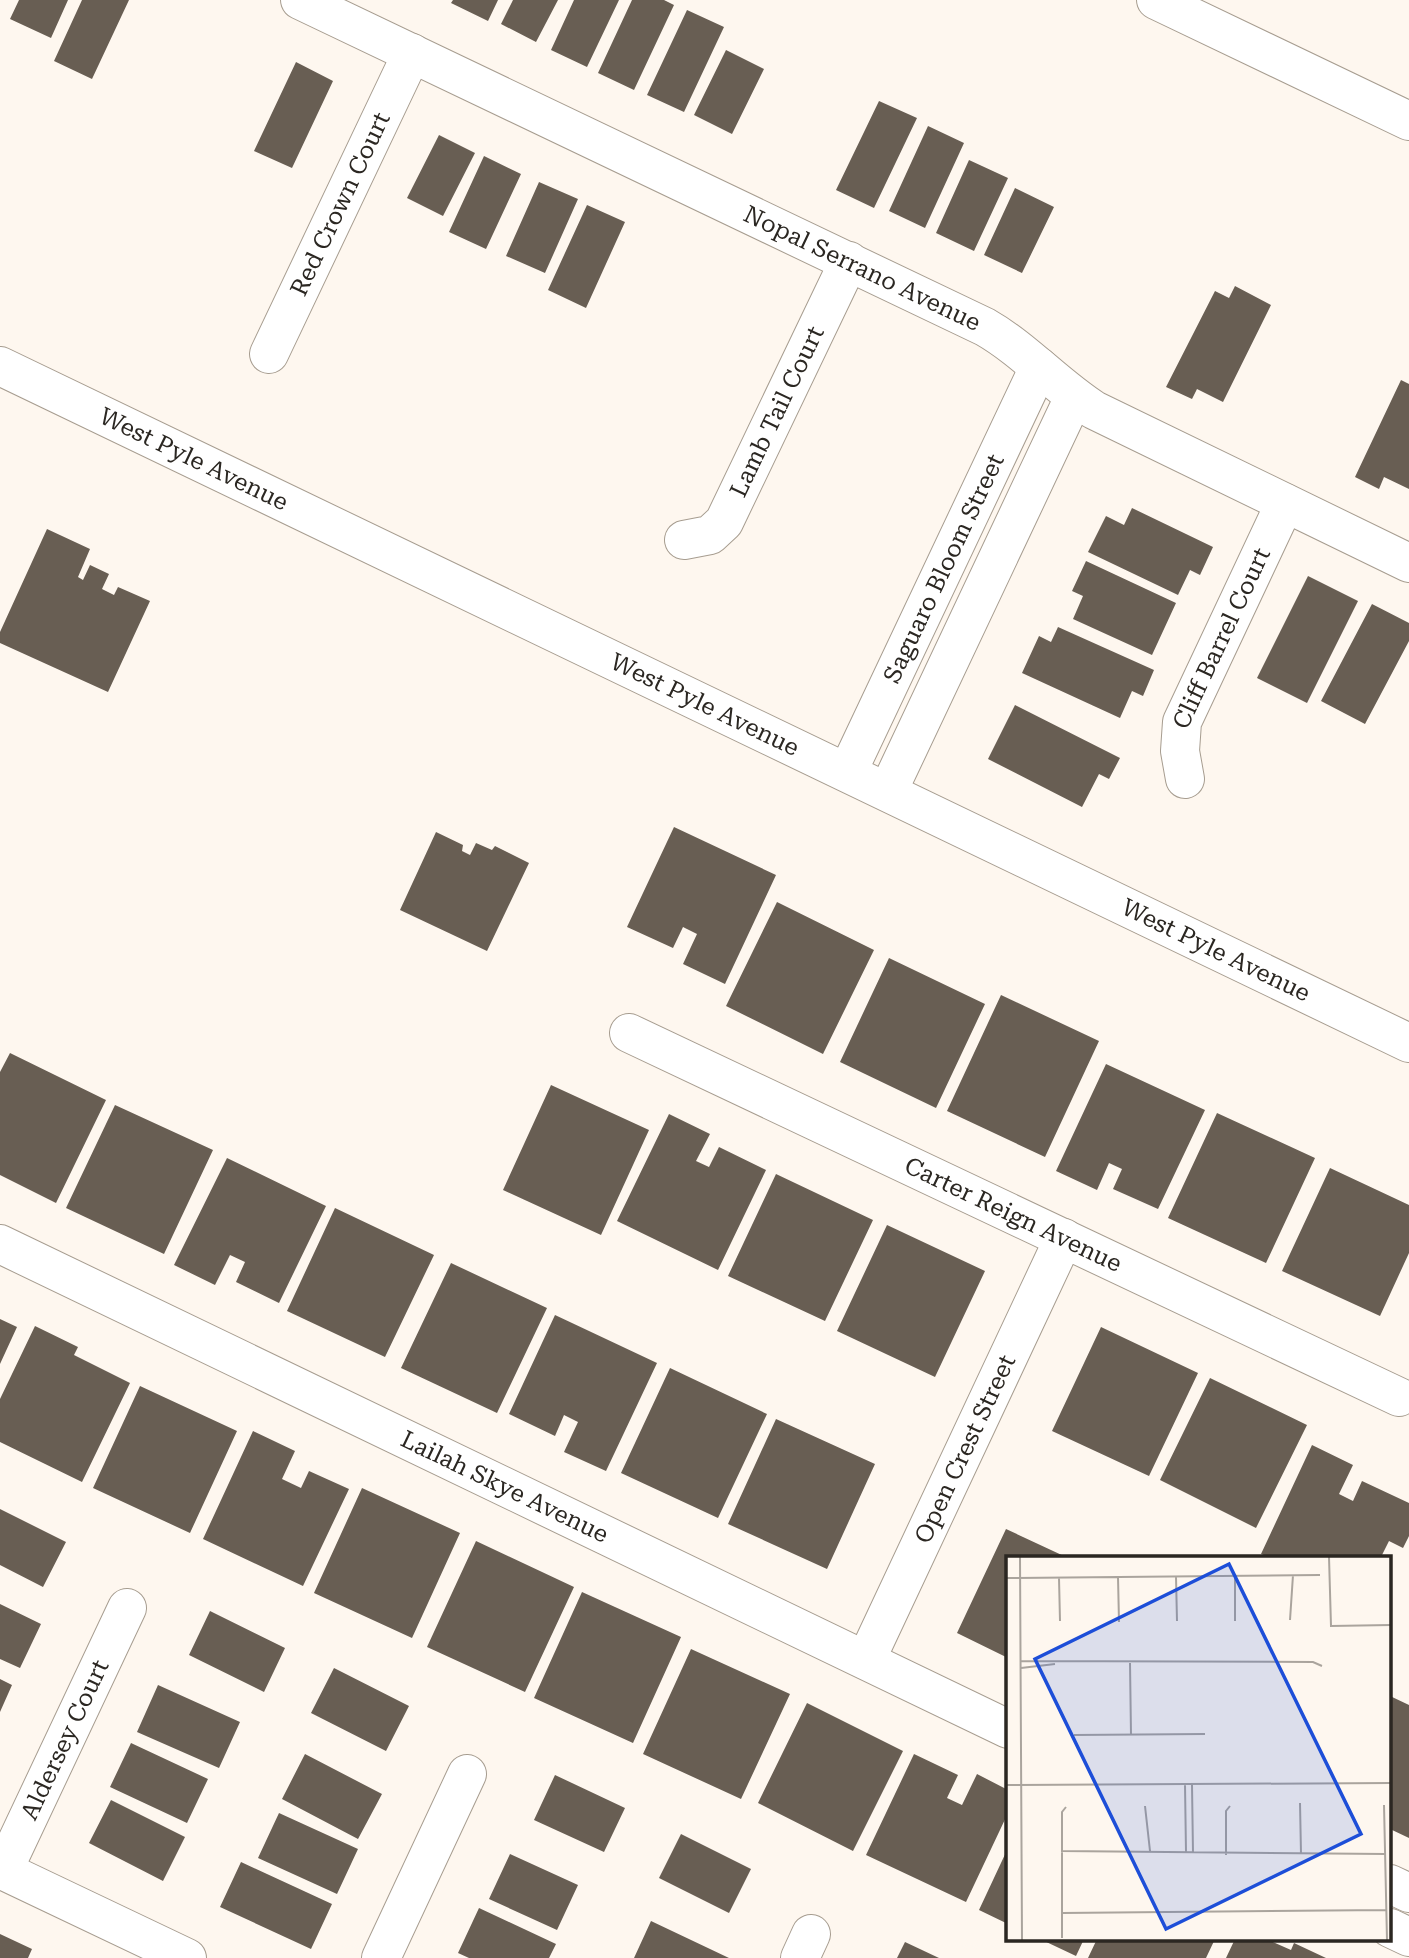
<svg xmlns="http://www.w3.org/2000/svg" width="1409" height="1958" font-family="'Roboto Serif',serif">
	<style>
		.building { fill: #685e53 }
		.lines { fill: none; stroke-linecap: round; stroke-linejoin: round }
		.minor-casing { stroke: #a79d90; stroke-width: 40 }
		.minor { stroke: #fff; stroke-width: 38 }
		.labels { text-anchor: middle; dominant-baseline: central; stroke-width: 7; stroke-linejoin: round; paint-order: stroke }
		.street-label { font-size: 24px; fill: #2b2722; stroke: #fff }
		.inset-road { fill: none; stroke: #aaa49d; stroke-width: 2 }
		.view { fill: #1d4ed8; fill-opacity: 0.15; stroke: #1d4ed8; stroke-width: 3.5 }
		.inset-edge { fill: none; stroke: #2b2722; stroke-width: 3.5 }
	</style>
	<rect width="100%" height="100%" fill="#fef7ef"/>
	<path class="building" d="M 19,0 L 68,0 L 51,38 L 10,19 Z
		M 82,0 L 129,0 L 92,79 L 54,61 Z
		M 453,0 L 498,0 L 488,21 L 451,3 Z
		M 513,0 L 558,0 L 536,42 L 501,24 Z
		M 574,0 L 619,0 L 587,67 L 551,50 Z
		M 632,0 L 664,0 L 674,5 L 634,90 L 598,73 Z
		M 687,10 L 724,27 L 684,112 L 647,95 Z
		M 726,50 L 764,69 L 732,134 L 694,115 Z
		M 296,62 L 333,81 L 292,168 L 254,151 Z
		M 879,101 L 917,118 L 874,208 L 836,190 Z
		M 928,126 L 964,143 L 925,228 L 889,211 Z
		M 439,135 L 475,153 L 443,216 L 407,198 Z
		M 484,156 L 521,174 L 486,249 L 449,232 Z
		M 969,160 L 1008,178 L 974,251 L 936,233 Z
		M 539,182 L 578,199 L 545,273 L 506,256 Z
		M 1015,188 L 1054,207 L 1022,273 L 984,255 Z
		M 587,205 L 625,222 L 586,308 L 548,290 Z
		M 1235,286 L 1271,305 L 1223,402 L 1197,389 L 1192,399 L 1166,387 L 1215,291 L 1229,298 Z
		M 1401,380 L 1409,384 L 1409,489 L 1384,477 L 1379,489 L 1355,477 Z
		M 1132,508 L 1213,547 L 1200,575 L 1190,570 L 1178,595 L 1088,552 L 1106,516 L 1124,525 Z
		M 47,529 L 90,549 L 78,577 L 83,580 L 90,565 L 109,574 L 102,589 L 114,595 L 118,587 L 150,601 L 108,692 L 0,643 L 0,632 Z
		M 1086,561 L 1176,603 L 1152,655 L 1073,619 L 1083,596 L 1072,591 Z
		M 1308,576 L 1358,601 L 1307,703 L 1257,678 Z
		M 1372,604 L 1409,623 L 1409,641 L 1365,724 L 1321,701 Z
		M 1058,627 L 1154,670 L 1143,696 L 1132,691 L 1120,718 L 1022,673 L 1039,636 L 1051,642 Z
		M 1015,705 L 1120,758 L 1109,779 L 1099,774 L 1082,807 L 988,759 Z
		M 674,827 L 776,875 L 725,984 L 683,964 L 697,934 L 683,927 L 673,948 L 627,927 Z
		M 436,832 L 463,845 L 462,851 L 470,855 L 476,843 L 492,850 L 495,846 L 529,863 L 487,951 L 400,910 Z
		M 777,902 L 874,950 L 823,1054 L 726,1006 Z
		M 889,958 L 985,1004 L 936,1108 L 840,1062 Z
		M 1001,995 L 1099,1041 L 1045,1157 L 947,1111 Z
		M 10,1053 L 106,1100 L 56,1203 L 0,1175 L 0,1072 Z
		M 1106,1064 L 1205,1110 L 1158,1209 L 1113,1189 L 1122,1169 L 1109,1163 L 1097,1190 L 1056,1171 Z
		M 551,1085 L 649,1130 L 601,1235 L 503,1190 Z
		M 115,1105 L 213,1150 L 164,1254 L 66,1208 Z
		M 1217,1113 L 1315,1158 L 1266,1263 L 1168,1218 Z
		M 669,1114 L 710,1134 L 696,1161 L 709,1167 L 719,1147 L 766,1170 L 718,1270 L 617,1221 Z
		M 227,1158 L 326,1206 L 279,1303 L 236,1282 L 245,1262 L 230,1255 L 215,1285 L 174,1265 Z
		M 1330,1168 L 1409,1205 L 1409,1253 L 1380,1316 L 1282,1271 Z
		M 776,1174 L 873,1220 L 825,1321 L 728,1276 Z
		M 335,1208 L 434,1255 L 385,1357 L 287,1311 Z
		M 887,1225 L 985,1271 L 935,1377 L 837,1331 Z
		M 451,1263 L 547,1308 L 497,1413 L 401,1368 Z
		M 555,1315 L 657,1363 L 606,1471 L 564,1452 L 578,1422 L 564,1415 L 555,1436 L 509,1414 Z
		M 0,1319 L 17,1327 L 0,1364 Z
		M 35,1326 L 78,1347 L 74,1355 L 130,1383 L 82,1482 L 0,1442 L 0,1399 Z
		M 1101,1327 L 1198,1373 L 1149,1476 L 1052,1431 Z
		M 670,1368 L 767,1414 L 718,1518 L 621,1473 Z
		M 1210,1378 L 1307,1425 L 1256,1528 L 1160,1480 Z
		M 140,1386 L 237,1431 L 190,1533 L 93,1488 Z
		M 776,1419 L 875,1464 L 827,1569 L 728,1524 Z
		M 253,1431 L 295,1451 L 282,1479 L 301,1488 L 309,1471 L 349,1489 L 303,1586 L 203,1539 Z
		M 1312,1445 L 1353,1465 L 1339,1494 L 1353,1501 L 1362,1481 L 1409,1503 L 1409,1536 L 1403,1548 L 1389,1541 L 1381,1557 L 1269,1557 L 1261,1554 Z
		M 362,1488 L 460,1533 L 412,1638 L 314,1593 Z
		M 0,1509 L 66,1542 L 43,1587 L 0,1565 Z
		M 1006,1529 L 1066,1557 L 1008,1557 L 1008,1658 L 957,1633 Z
		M 476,1541 L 574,1587 L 525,1692 L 427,1647 Z
		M 582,1592 L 681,1637 L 633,1743 L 534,1698 Z
		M 0,1604 L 41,1624 L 20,1668 L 0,1659 Z
		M 210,1611 L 285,1648 L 264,1692 L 189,1655 Z
		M 691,1649 L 790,1694 L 741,1799 L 643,1754 Z
		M 334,1668 L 409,1706 L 386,1751 L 311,1713 Z
		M 0,1679 L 12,1685 L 0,1712 Z
		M 158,1685 L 240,1722 L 219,1768 L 137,1732 Z
		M 1390,1696 L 1409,1705 L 1409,1838 L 1390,1829 Z
		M 807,1703 L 903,1751 L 853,1851 L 758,1803 Z
		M 131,1743 L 208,1779 L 187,1823 L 110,1787 Z
		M 305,1754 L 382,1794 L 358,1839 L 282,1799 Z
		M 914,1754 L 958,1775 L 947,1798 L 962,1805 L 977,1774 L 1008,1790 L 1008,1813 L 966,1902 L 866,1855 Z
		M 555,1775 L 625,1808 L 604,1852 L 534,1820 Z
		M 111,1800 L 185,1837 L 163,1881 L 89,1843 Z
		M 279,1813 L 358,1849 L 337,1894 L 258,1858 Z
		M 681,1834 L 751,1869 L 729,1913 L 659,1878 Z
		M 1008,1848 L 1008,1924 L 979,1910 Z
		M 510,1854 L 578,1885 L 557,1930 L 489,1899 Z
		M 241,1862 L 332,1904 L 311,1949 L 220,1907 Z
		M 479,1908 L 556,1944 L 549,1958 L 469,1958 L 458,1953 Z
		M 651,1921 L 729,1958 L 634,1958 Z
		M 0,1934 L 32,1949 L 28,1958 L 0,1958 Z
		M 1040,1939 L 1084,1939 L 1076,1956 Z
		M 1097,1939 L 1215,1939 L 1206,1958 L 1088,1958 Z
		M 1235,1939 L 1266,1939 L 1291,1950 L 1294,1943 L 1326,1958 L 1226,1958 Z
		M 905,1942 L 939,1958 L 897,1958 Z"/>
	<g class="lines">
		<g class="minor-casing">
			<g id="minor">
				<path id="s1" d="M 300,0 L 985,327 C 1025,350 1055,385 1094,410 L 1409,563"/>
				<path d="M 1156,0 L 1409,121"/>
				<path id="s2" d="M 269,354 L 412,53"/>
				<path id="s3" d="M 0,366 L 1409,1043"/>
				<path id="s4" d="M 684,540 L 710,535 L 724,522 L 849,261"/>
				<path id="s5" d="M 848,771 L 1039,367"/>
				<path id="s6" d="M 1185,779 L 1180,751 L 1182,722 L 1285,503"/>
				<path d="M 888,791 L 1074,397"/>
				<path id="s7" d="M 629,1033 L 1399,1397"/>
				<path id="s8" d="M 0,1244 L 1008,1729"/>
				<path id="s9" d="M 866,1660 L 1064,1238"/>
				<path d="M 0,1869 L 187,1958"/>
				<path id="s10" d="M 3,1871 L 127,1608"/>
				<path d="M 1390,1884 L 1409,1893"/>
				<path d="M 1390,1928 L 1409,1937"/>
				<path d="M 381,1958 L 467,1774"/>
				<path d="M 800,1958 L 811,1934"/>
			</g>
		</g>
		<use href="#minor" class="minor"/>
	</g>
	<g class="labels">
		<g class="street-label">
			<text stroke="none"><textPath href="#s2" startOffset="166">Red Crown Court</textPath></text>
			<text stroke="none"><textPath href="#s1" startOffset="623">Nopal Serrano Avenue</textPath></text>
			<text stroke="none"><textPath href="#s4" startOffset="168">Lamb Tail Court</textPath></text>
			<text stroke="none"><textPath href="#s3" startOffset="215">West Pyle Avenue</textPath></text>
			<text stroke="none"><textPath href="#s5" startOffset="224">Saguaro Bloom Street</textPath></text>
			<text stroke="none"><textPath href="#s6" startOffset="150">Cliff Barrel Court</textPath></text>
			<text stroke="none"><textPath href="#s3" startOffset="782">West Pyle Avenue</textPath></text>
			<text stroke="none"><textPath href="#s3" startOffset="1349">West Pyle Avenue</textPath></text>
			<text stroke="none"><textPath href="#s7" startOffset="425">Carter Reign Avenue</textPath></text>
			<text stroke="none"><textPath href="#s9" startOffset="233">Open Crest Street</textPath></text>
			<text stroke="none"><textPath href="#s8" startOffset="560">Lailah Skye Avenue</textPath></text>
			<text stroke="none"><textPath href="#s10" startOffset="145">Aldersey Court</textPath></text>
		</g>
	</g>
	<g transform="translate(1006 1556)">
		<rect width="385" height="385" fill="#fef7ef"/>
		<path class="inset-road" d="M 14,1 L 16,384M 323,1 L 325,70 L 385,69M 229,20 L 229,65M 112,21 L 113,66M 170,21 L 171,65M 0,22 L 314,19M 53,22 L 54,65M 284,64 L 287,19M 15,105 L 307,106 L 316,110M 124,107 L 125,179M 15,112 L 49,108M 68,179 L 199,178M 0,229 L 385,227M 179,229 L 180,296M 186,229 L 187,297M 294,247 L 295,298M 378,249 L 381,384M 139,250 L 144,295M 55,295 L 379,298M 220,299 L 220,255 L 224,250M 56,357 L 380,354M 56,382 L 56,256 L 60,251"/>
		<path class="view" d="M 223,8 L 355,278 L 160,373 L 29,103 Z"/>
		<rect width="385" height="385" class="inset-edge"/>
	</g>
</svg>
